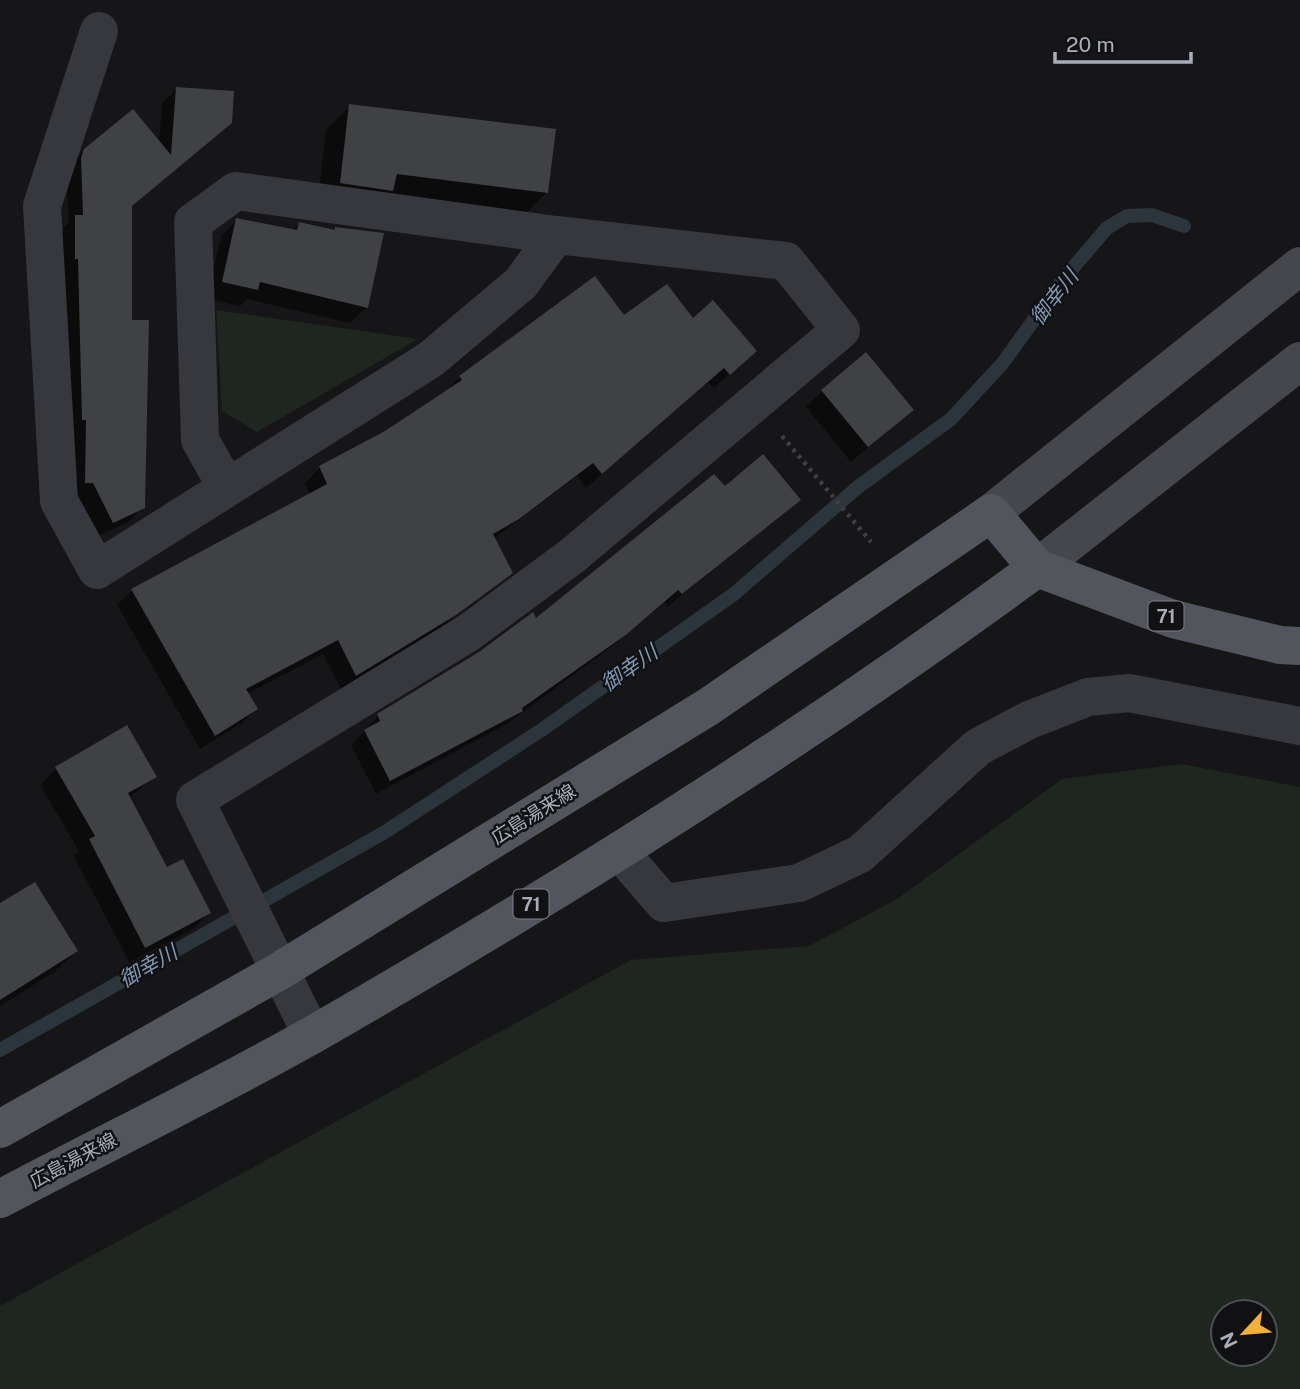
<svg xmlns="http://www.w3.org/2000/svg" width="1300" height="1389" font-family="'Public Sans','Noto Sans JP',sans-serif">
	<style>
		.green { fill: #1e261f; fill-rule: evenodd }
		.shadow { fill: #0007 }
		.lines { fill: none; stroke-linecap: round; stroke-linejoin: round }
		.stream { stroke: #2c353c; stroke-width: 14 }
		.building { fill: #404145 }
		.path { stroke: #3d3f44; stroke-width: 4.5; stroke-dasharray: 3.5 5; stroke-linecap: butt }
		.street { stroke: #37383d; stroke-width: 38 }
		.secondary { stroke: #45474d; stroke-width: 38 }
		.primary { stroke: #53555c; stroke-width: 38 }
		.labels { text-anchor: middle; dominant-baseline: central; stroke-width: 5; stroke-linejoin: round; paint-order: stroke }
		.shield { fill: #111113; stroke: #7b7e86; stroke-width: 2 }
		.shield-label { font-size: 18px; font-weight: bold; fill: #a8adb8 }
		.street-label { font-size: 19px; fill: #a8adb8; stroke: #111113 }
		.water-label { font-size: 21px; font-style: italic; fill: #7f9bb3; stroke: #111113 }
	</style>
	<rect width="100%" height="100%" fill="#161618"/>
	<path class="green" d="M 216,310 L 418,339 L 257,432 L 222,411 Z
		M 1182,764 L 1300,787 L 1300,1389 L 0,1389 L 0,1306 L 631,960 L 809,946 L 897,899 L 1062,779 ZM 1223,1312 L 1265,1312 L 1265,1354 L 1223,1354 Z"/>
	<path class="shadow" d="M 177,89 L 230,122 L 130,208 L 131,322 L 143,507 L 128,522 L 98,536 L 71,497 L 61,231 L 69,223 L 66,174 L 69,166 L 85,150 L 159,143 L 162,103 Z
		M 350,106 L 547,192 L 523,216 L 317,207 L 326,130 Z
		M 237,220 L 292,231 L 299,224 L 333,232 L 336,229 L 367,307 L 350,323 L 247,299 L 240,306 L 207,298 L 221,236 Z
		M 623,318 L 692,321 L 739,366 L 714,388 L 708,382 L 586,488 L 577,476 L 493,539 L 511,572 L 439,629 L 341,689 L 323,654 L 247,694 L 256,709 L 241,724 L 200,749 L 117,605 L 132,590 L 311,495 L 305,483 L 320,468 L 386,432 L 445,392 L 460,377 Z
		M 822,391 L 912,409 L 851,462 L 806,407 Z
		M 724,489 L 799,500 L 667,607 L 664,603 L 611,647 L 507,724 L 376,794 L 351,745 L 378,716 L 536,621 Z
		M 126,727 L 154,777 L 129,798 L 166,869 L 209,913 L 193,929 L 129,962 L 74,856 L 79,851 L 40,785 L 56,769 Z
		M 0,905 L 76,951 L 54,972 L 0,1006 Z"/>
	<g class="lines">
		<path class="stream" d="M 0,1050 L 385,832 L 543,729 L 734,594 L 858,487 L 951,419 L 1002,364 L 1065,277 L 1107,228 L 1127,216 L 1152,215 L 1184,226"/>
	</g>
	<path class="building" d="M 176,87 L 234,91 L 232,123 L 132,206 L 132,320 L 149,320 L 145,508 L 113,523 L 93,483 L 85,483 L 86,420 L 82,420 L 78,259 L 75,259 L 75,215 L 83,215 L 81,158 L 84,149 L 133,109 L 171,155 Z
		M 349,104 L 556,129 L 548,193 L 397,174 L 393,191 L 340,183 Z
		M 236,218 L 297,230 L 299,222 L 335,230 L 335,227 L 384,233 L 368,308 L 260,282 L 258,290 L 222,282 Z
		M 595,276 L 624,315 L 667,284 L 693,318 L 713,300 L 757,351 L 730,375 L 724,368 L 602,474 L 593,463 L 519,519 L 493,534 L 513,573 L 456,615 L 356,676 L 338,640 L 246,689 L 258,709 L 215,736 L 131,589 L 327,484 L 319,466 L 385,431 L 462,380 L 459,376 Z
		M 866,352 L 914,410 L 868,447 L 821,390 Z
		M 763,454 L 801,500 L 682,594 L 678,590 L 627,634 L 522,708 L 523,711 L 390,781 L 364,730 L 380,721 L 377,714 L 479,652 L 533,612 L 536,618 L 714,474 L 725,486 Z
		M 127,725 L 157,777 L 128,793 L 167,867 L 183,859 L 211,913 L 145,948 L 89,839 L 95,836 L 55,767 Z
		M 35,882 L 78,951 L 0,1000 L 0,903 Z"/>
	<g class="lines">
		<path class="path" d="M 782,436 L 871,542"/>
		<path class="street" d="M 99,31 L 42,206 L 59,501 L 97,570 L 431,359 L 521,283 L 556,235
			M 226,486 L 200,440 L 193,222 L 236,191 L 556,235 L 786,261 L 841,330 L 572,556 L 468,633 L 195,800 L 312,1035
			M 619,851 L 664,903 L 799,883 L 860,854 L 978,747 L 1029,720 L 1088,697 L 1129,693 L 1300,726"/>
		<path class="secondary" d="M 991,513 L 1300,266
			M 1037,568 L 1300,361"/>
		<path class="primary" d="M 0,1129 L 278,972 L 708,707 L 991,513 L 1037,568 L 1173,619 L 1280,645 L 1300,646
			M 0,1199 C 104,1144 211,1092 314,1034 C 563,891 806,738 1037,568"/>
	</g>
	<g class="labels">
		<g class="shield">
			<rect x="1148.5" y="601.5" width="35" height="29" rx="5"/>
			<rect x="513.5" y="889.5" width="35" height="29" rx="5"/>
		</g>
		<g class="shield-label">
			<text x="1166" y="616">71</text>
			<text x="531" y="904">71</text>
		</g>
		<g class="street-label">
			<text transform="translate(533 814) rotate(-32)">広島湯来線</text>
			<text transform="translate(73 1160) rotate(-28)">広島湯来線</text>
		</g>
		<g class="water-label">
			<text transform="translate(1054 297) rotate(-52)">御幸川</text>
			<text transform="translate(629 668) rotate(-35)">御幸川</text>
			<text transform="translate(148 966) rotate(-30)">御幸川</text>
		</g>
	</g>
	<g transform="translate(1244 1333) rotate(244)"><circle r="33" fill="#111113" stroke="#4d4f55" stroke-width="2"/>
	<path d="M0-5L12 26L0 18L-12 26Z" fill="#f2b134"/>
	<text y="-10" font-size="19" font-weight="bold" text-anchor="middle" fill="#a8adb8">N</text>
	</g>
	<path d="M1055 52v10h136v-10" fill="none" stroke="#a8adb8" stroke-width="3.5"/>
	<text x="1066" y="52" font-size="21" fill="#a8adb8" stroke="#111113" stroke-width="5" paint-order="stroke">20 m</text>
</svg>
